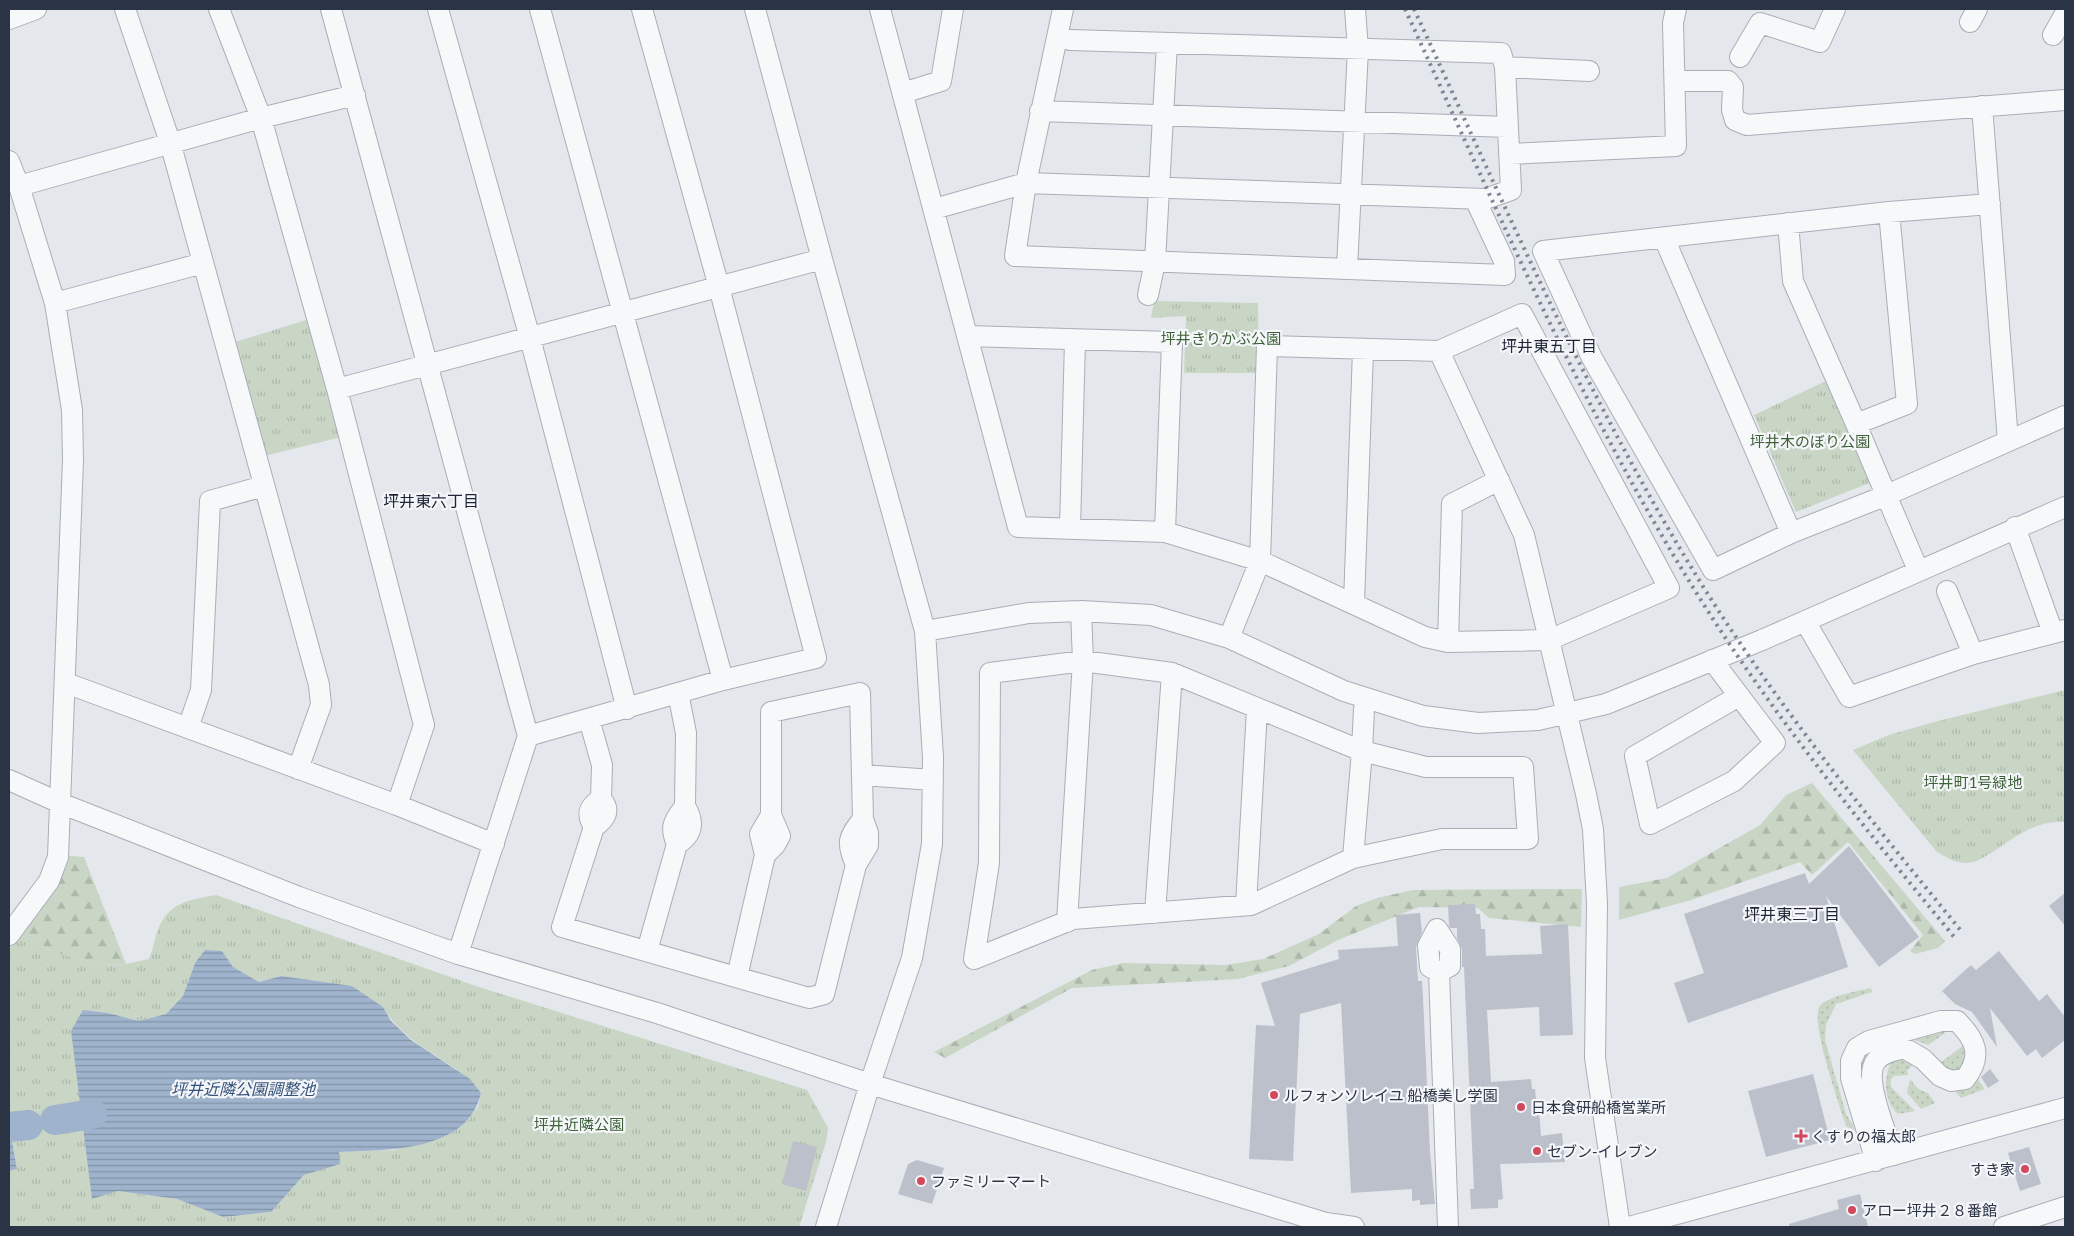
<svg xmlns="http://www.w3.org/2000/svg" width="2074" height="1236" font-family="Lato,'Noto Sans JP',sans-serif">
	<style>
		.grass { fill: url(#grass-dots) }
		.forest { fill: url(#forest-firs) }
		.park { fill: url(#park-tufts); fill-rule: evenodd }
		.water { fill: url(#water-rules) }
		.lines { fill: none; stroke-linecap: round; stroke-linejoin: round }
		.river { stroke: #9fb4cc; stroke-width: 30 }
		.building { fill: #bbc0ca }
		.minor-casing { stroke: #a9aeb7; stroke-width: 22 }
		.minor { stroke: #f7f8fa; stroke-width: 20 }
		.rail { stroke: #7d8696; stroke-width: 4; stroke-dasharray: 2.5 5; stroke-linecap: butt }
		.poi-dot { fill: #d1495b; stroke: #f4f6f9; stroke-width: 2 }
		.labels { text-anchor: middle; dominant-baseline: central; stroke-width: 4.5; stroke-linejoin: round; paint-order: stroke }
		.park-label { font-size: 15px; fill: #3f6138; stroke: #f4f6f9 }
		.poi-label { font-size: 15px; fill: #2b3445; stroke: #f4f6f9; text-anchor: start }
		.neighbourhood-label { font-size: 16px; fill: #1d2536; stroke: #f4f6f9 }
		.water-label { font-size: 16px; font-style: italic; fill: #34527a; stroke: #f4f6f9 }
	</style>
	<defs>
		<pattern id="grass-dots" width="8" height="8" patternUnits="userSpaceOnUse" patternTransform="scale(1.25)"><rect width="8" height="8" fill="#c9d6c5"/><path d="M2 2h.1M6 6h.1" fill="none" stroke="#adb8ab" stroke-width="1.8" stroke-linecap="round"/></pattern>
		<pattern id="forest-firs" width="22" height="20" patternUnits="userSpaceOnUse" patternTransform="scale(1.25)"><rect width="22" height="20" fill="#c9d6c5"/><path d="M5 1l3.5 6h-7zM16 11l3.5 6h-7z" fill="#adb8ab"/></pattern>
		<pattern id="park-tufts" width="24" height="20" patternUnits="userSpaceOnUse" patternTransform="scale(1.25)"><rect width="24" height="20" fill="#c9d6c5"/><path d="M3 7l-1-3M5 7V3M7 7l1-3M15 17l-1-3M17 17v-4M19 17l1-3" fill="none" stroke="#adb8ab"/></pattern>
		<pattern id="water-rules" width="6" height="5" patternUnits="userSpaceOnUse" patternTransform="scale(1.25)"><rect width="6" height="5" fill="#9fb4cc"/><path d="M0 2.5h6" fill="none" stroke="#8293a7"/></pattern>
	</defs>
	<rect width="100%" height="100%" fill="#e4e7ec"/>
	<path class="grass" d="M 1871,988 L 1872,992 L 1836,1004 L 1826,1025 L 1825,1040 L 1846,1114 L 1853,1125 L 1854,1130 L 1846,1126 C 1840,1106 1809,1020 1820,1006 C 1828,996 1858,991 1871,988 Z
		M 1938,1029 L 1942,1029 L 1945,1033 L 1928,1045 C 1914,1039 1905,1038 1890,1043 C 1851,1056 1863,1091 1873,1122 L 1868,1124 L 1857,1076 L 1860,1062 L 1866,1052 L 1873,1045 L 1920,1031 Z
		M 1964,1045 L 1969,1055 C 1959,1072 1957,1077 1940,1063 Z
		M 1901,1059 L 1913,1065 L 1907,1070 L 1908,1075 L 1894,1076 L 1891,1079 L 1891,1087 L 1915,1111 L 1898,1114 C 1884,1101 1883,1080 1891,1062 Z
		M 1976,1077 L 1985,1089 L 1961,1098 L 1956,1092 Z
		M 1910,1079 L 1918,1089 L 1928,1093 L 1935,1103 L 1921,1109 L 1907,1093 Z"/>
	<path class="forest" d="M 1812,783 L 1945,941 L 1938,948 L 1915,954 L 1910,951 L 1923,935 L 1848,842 L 1812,875 L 1800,862 L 1691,900 L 1619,920 L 1619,887 L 1667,878 L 1760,825 L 1786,795 Z
		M 60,855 L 84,857 L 126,964 L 104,965 L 53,952 L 18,933 Z
		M 1582,889 L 1581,927 L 1489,918 L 1478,908 L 1419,907 L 1338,940 L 1289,966 L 1238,979 L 1072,988 L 945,1058 L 934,1052 L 1092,970 L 1123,963 L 1226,965 L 1263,959 L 1319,934 L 1356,906 L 1377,898 L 1413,890 Z"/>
	<path class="park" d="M 1154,301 L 1258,303 L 1259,373 L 1184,373 L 1186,316 L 1151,318 Z
		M 309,319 L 341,437 L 264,456 L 232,343 Z
		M 1830,379 L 1872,482 L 1796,512 L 1754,415 Z
		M 2065,690 L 2065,822 C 2037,819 2014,838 1991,853 C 1982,858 1976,863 1966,863 C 1955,863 1946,857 1937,852 L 1853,750 L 1889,735 L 1934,722 Z
		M 216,895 L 479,987 L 807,1090 L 828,1128 L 826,1142 L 799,1227 L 9,1227 L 9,1171 L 17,1169 L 9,1125 L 9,950 L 18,933 L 53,952 L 104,965 L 126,964 L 149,959 C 153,950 154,941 157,932 C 168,902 188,900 216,895 ZM 222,951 L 233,967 L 259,982 L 281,976 L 383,1007 C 406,1048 454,1058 481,1093 L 478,1107 L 468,1120 L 395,1150 L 339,1152 L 318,1170 L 304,1175 L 271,1212 L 223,1217 L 177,1199 L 118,1191 L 92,1198 L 83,1010 L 108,1013 L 139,1021 L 166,1014 L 183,996 L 195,963 Z"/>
	<path class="water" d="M 205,950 L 222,951 L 233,967 L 259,982 L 281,976 L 352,986 L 383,1007 L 391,1021 L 411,1040 L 470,1079 L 481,1093 C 468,1152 387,1150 339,1152 L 340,1164 L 304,1175 L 271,1212 L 223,1217 L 177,1199 L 118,1191 L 92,1199 L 71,1031 L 83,1010 L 108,1013 L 139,1021 L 166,1014 L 183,996 L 195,963 Z
		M 9,1125 L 17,1169 L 9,1171 Z"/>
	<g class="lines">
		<path class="river" d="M 55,1120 L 92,1114
			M 9,1127 L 28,1125"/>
	</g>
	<path class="building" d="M 1849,846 L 1919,937 L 1879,967 L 1826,896 L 1848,967 L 1688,1023 L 1674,983 L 1704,973 L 1684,914 L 1805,873 L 1809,884 Z
		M 2065,893 L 2065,926 L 2049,906 Z
		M 1475,904 L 1476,914 L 1480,914 L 1481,929 L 1485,929 L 1486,956 L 1542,954 L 1540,926 L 1568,924 L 1573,1035 L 1540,1036 L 1539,1007 L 1487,1010 L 1491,1082 L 1531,1079 L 1532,1089 L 1535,1089 L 1537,1110 L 1539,1110 L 1541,1136 L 1562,1133 L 1565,1162 L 1500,1164 L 1503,1199 L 1498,1200 L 1498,1208 L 1471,1209 L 1470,1189 L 1474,1189 L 1464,967 L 1462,967 L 1462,949 L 1457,938 L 1457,928 L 1450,928 L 1449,926 L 1448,905 Z
		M 1420,913 L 1422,932 L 1416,947 L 1418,981 L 1422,981 L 1423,997 L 1430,1152 L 1435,1204 L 1420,1205 L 1420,1200 L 1412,1201 L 1412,1189 L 1351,1193 L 1341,1003 L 1300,1014 L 1293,1161 L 1249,1159 L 1256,1025 L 1275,1026 L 1261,983 L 1339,959 L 1338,950 L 1398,946 L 1396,915 Z
		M 1999,951 L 2039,1001 L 2047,994 L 2065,1017 L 2065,1040 L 2042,1058 L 2036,1049 L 2027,1056 L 1990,1008 L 1997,1047 L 1972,1012 L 1955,1004 L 1942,991 L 1971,965 L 1976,970 Z
		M 1990,1069 L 1999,1081 L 1988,1088 L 1981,1077 Z
		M 1813,1074 L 1830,1140 L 1766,1157 L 1748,1091 Z
		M 793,1141 L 817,1147 L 806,1191 L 782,1184 Z
		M 2029,1147 L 2041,1184 L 2020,1191 L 2008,1153 Z
		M 917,1160 L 944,1168 L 932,1204 L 898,1194 L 908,1164 Z
		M 1860,1194 L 1868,1227 L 1789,1227 L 1789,1224 L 1839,1209 L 1837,1200 Z"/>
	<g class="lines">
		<g class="minor-casing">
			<path id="minor" d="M 125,9 L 170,142 L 319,685 L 321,705 L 298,769
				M 219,9 L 261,118 L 337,389 L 424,725 L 397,805
				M 331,9 L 528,736 L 458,954
				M 438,9 L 530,338 L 627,709
				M 540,9 L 723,680
				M 755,9 L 822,259 L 925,631 L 933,757 L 932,844 L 912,958 L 870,1084 L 826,1227
				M 880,9 L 1018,527 L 1165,532 L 1260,561 L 1425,637 L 1448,642 L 1549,640 L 1669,588 L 1522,314 L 1439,351 L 1267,346 L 1260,561 L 1229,638
				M 1063,9 L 1026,183 L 1015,256 L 1505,275 L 1504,261 L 1475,199
				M 9,19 L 36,9
				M 1970,22 L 1977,9
				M 2053,35 L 2065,14
				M 1740,57 L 1760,23 L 1820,42 L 1835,9
				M 1505,67 L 1589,71
				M 1675,81 L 1728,81 L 1733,87 L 1732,110 L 1735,120 L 1747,125 L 2065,100
				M 903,93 L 941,81 L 953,9
				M 1982,106 L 2008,441
				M 1040,111 L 1508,127
				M 1509,154 L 1676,146 L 1673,23 L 1676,9
				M 9,161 L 19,186 L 55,303 L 72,410 L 73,460 L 58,857 L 49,881 L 9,935
				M 19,186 L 261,118 L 355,95
				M 1990,204 L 1889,212 L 1543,251 L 1592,358 L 1713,570 L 1791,533 L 1887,495 L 2065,416
				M 934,209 L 1026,183 L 1485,199 L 1511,190 L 1505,67 L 1501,53 L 1070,40
				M 1788,223 L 1793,281 L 1856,424 L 1918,570
				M 1664,238 L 1791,533
				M 1347,268 L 1358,49 L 1355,9
				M 1148,295 L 1155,262 L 1167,43
				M 55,303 L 203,263
				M 967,336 L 1172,342 L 1165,532
				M 1439,351 L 1524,535 L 1586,794 L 1593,829 L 1597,904 L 1595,1058 L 1620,1227
				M 337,389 L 822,259
				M 1856,424 L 1907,404 L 1889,212
				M 2015,527 L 2053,633
				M 1070,528 L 1075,340
				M 1947,591 L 1973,654
				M 1354,603 L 1363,350
				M 1805,621 L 1849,697 L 1973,654 L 2065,630
				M 925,631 L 1029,613 L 1081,611 L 1151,615 L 1229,638 L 1344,691 L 1423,716 L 1478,723 L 1538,720 L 1606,704 L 1762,640 L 2065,507
				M 1448,642 L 1452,504 L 1499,480
				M 1712,660 L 1775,743 L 1734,781 L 1650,824 L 1635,756 L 1739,696
				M 66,683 L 397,805 L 494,844
				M 589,719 L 602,765 L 601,799 C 611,810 606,819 594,827 L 562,927 L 809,998 L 824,994 L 856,865 L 868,845 L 868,833 L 863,819 L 860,693 L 771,712 L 771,815 L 780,836 L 775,845 L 765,855 L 737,977
				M 188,728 L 201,690 L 210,501 L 264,486
				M 528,736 L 723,680 L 816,658 L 719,287 L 642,9
				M 862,775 L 933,780
				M 9,780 L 60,803 L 299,897 L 458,954 L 657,1013 L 870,1084 L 1326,1223 L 1354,1227
				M 594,827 C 586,814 588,807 601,799
				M 677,844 C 669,826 674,821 685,806
				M 765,855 L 760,834 L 771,815
				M 1353,858 L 1362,751 L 1172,673 L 1083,661 L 990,673 L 989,863 L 974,959 L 1073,919 L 1251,905 L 1353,858 L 1442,839 L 1528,839 L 1523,767 L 1426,767 L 1362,751 L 1364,709 L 1367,699
				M 856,865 C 846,843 848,837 863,819
				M 1246,905 L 1257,709
				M 1155,913 L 1172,673
				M 1067,922 L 1083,661 L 1081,611
				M 1437,929 L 1450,949 L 1450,966 L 1439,972 L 1430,967 L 1428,946 Z
				M 647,951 L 677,844 C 694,834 694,821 685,806 L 686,733 L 678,693
				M 1439,972 L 1448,1227
				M 1876,1161 L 1851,1078 L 1851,1061 L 1857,1048 L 1869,1041 L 1941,1021 L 1957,1021 C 1976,1040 1983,1056 1965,1079 L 1951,1081 L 1940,1076 L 1923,1059 L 1904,1048 C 1894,1051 1883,1052 1876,1061 C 1862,1079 1887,1134 1894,1155
				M 1629,1227 L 2065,1108
				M 2004,1227 L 2065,1207"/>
		</g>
		<use href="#minor" class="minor"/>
		<path class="rail" d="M 1405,9 C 1492,198 1574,392 1683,571 C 1762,702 1858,820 1955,938
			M 1414,9 C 1501,197 1583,389 1691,567 C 1770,697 1866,814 1962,932"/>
	</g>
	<g class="poi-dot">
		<circle cx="1274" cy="1095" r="5"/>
		<circle cx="1521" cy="1107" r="5"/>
		<path d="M1798.5 1128.5h5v5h5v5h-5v5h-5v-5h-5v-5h5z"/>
		<circle cx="1537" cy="1151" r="5"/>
		<circle cx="2025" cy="1169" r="5"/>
		<circle cx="921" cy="1181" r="5"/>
		<circle cx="1852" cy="1210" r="5"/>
	</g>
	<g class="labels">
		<g class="park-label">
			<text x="1221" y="338">坪井きりかぶ公園</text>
			<text x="1810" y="441">坪井木のぼり公園</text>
			<text x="1973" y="782">坪井町1号緑地</text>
			<text x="579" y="1124">坪井近隣公園</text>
		</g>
		<g class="poi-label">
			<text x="1284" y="1095">ルフォンソレイユ 船橋美し学園</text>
			<text x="1531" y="1107">日本食研船橋営業所</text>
			<text x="1811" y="1136">くすりの福太郎</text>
			<text x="1547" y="1151">セブン-イレブン</text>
			<text x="2015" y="1169" text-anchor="end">すき家</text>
			<text x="931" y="1181">ファミリーマート</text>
			<text x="1862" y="1210">アロー坪井２８番館</text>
		</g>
		<g class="neighbourhood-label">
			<text x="1549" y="345">坪井東五丁目</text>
			<text x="431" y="500">坪井東六丁目</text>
			<text x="1792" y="913">坪井東三丁目</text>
		</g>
		<g class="water-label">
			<text x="243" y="1088">坪井近隣公園調整池</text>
		</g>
	</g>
	<rect width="2074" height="1236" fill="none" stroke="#2b3445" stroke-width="20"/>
</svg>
